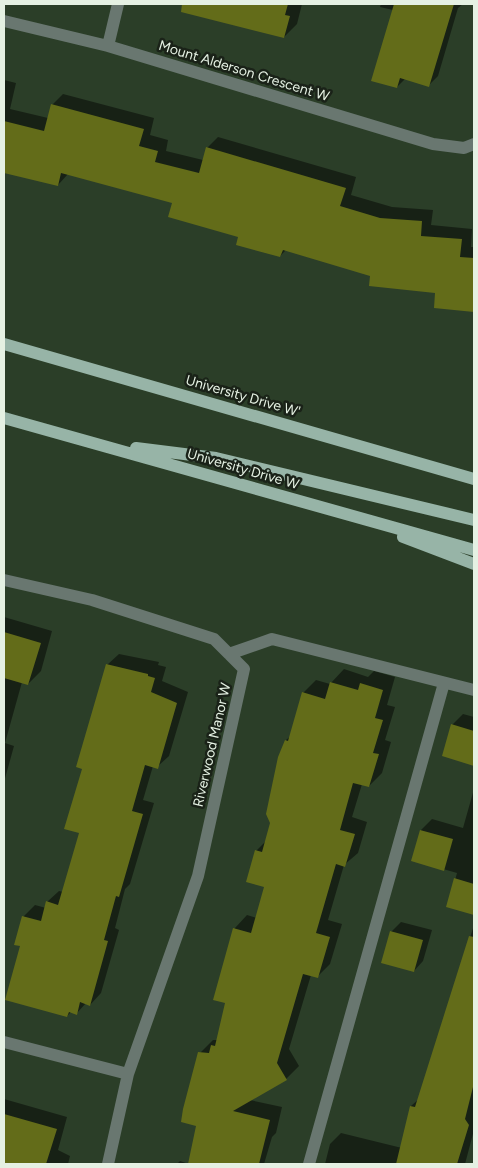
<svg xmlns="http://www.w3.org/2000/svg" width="478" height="1168" font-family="Figtree,sans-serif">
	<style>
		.shadow { fill: #0007 }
		.building { fill: #636c19 }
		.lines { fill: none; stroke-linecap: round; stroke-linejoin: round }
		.minor { stroke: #697770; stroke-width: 12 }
		.major { stroke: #97b4a7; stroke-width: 12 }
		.labels { text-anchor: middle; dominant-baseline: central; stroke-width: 5; stroke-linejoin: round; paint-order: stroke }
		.street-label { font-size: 14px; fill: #e5f1e3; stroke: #1a2218 }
	</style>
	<rect width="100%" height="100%" fill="#2b3e28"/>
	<path class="shadow" d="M 190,4 L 302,4 L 297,24 L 284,37 L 187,12 Z
		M 381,4 L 463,4 L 458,8 L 438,76 L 429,85 L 405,79 L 397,87 L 393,10 L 380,7 Z
		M 4,80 L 16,83 L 10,109 L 48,118 L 52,105 L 63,94 L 154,118 L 150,135 L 168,140 L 166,151 L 203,160 L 207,148 L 218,137 L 356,177 L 351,195 L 392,207 L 433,210 L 431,225 L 472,229 L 471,247 L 474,247 L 474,311 L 435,307 L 437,292 L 286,250 L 280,256 L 173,202 L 68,174 L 58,185 L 4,172 Z
		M 4,617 L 52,631 L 41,671 L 28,684 L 22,682 L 5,743 L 14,746 L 4,782 Z
		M 119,654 L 159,662 L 158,665 L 166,667 L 162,681 L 188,692 L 169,756 L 157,767 L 153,766 L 143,800 L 154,803 L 130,884 L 125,889 L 115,928 L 119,930 L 101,993 L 90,1005 L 86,1003 L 77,1013 L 71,1012 L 67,1016 L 21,946 L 16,944 L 24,916 L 35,905 L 46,908 L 47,902 L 59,891 L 63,892 L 81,832 L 84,768 L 107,665 Z
		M 344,669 L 368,677 L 374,671 L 395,677 L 387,705 L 395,707 L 385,740 L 391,742 L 382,773 L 369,786 L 362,784 L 352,817 L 367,822 L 358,853 L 344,865 L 328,920 L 342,924 L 330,964 L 317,977 L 311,975 L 289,1049 L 299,1066 L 286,1079 L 250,1100 L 282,1107 L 276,1133 L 272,1137 L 264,1164 L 177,1164 L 180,1161 L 189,1164 L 198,1125 L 200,1053 L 213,1040 L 217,1040 L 227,1002 L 215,999 L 235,928 L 247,915 L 257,918 L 266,886 L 256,851 L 266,841 L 271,823 L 275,783 L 273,782 L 286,740 L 291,736 L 303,693 L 316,680 L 330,684 Z
		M 463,714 L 474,717 L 474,764 L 443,755 L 452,725 Z
		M 474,789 L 474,913 L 448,906 L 457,873 L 412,860 L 421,830 L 432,819 L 463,828 Z
		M 401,922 L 432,930 L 423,961 L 414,971 L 391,932 Z
		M 474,925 L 474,1130 L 465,1164 L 325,1164 L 330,1144 L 341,1133 L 402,1148 L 411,1106 L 420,1098 Z
		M 4,1099 L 67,1117 L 58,1150 L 70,1156 L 68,1164 L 4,1164 Z"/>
	<path class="building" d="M 182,4 L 288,4 L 285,15 L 290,16 L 284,38 L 181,12 Z
		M 394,4 L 454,4 L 429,87 L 400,78 L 397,88 L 371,81 Z
		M 51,104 L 144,129 L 139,146 L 158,151 L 155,162 L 199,173 L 206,147 L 346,188 L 340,206 L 380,218 L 422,221 L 421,236 L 462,239 L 460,257 L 474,258 L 474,312 L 434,308 L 435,293 L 369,286 L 370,276 L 283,250 L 280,257 L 236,245 L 238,237 L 168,217 L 172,203 L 61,173 L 58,186 L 4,173 L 4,121 L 44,131 Z
		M 4,632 L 41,643 L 28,685 L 4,678 Z
		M 106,664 L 148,674 L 148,676 L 155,678 L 151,692 L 177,703 L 158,769 L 145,765 L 132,811 L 143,814 L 119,897 L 116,896 L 104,940 L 108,941 L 90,1006 L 80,1002 L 77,1015 L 69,1012 L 67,1017 L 5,1000 L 20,946 L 14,945 L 22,916 L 41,921 L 46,901 L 58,905 L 79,833 L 64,829 L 82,769 L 76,767 Z
		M 330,682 L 358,690 L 360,683 L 383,690 L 375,718 L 383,720 L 373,753 L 379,754 L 369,787 L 353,783 L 340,830 L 355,834 L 345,867 L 336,864 L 316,933 L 330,937 L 318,978 L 303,974 L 277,1063 L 287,1080 L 233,1111 L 270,1120 L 259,1164 L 188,1164 L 196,1126 L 181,1122 L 183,1109 L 198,1052 L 209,1053 L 211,1045 L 215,1046 L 225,1003 L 213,1000 L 233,928 L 251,933 L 264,887 L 246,882 L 255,850 L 262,852 L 270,823 L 266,814 L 278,757 L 285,740 L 288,741 L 302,692 L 325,699 Z
		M 451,724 L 474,731 L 474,766 L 442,756 Z
		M 420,830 L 453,839 L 444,871 L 411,861 Z
		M 454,878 L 474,884 L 474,915 L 446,907 Z
		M 390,931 L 423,940 L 414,972 L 381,963 Z
		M 469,936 L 474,937 L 474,1083 L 465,1119 L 469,1125 L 457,1164 L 396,1164 L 410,1106 L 415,1107 Z
		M 4,1114 L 57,1129 L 46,1164 L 4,1164 Z"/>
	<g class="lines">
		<path class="minor" d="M 4,21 L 108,46 L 433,144 L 464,148 L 474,144
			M 108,46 L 118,4
			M 4,580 L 92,600 L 214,639 L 244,669 L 198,876 L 128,1074 L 108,1164
			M 229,654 L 272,639 L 474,690
			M 4,1042 L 128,1074
			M 309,1164 L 444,683"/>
		<path class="major" d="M 4,344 L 474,479
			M 4,418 L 474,550
			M 136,448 L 216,458 L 474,520
			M 403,537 L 474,564"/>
	</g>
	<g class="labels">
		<g class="street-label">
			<text transform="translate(244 71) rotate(17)">Mount Alderson Crescent W</text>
			<text transform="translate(243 396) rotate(16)">University Drive W'</text>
			<text transform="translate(243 469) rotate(16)">University Drive W</text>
			<text transform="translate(212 745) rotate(-77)">Riverwood Manor W</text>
		</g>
	</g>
	<rect width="478" height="1168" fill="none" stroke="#e5f1e3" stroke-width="10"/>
</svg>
